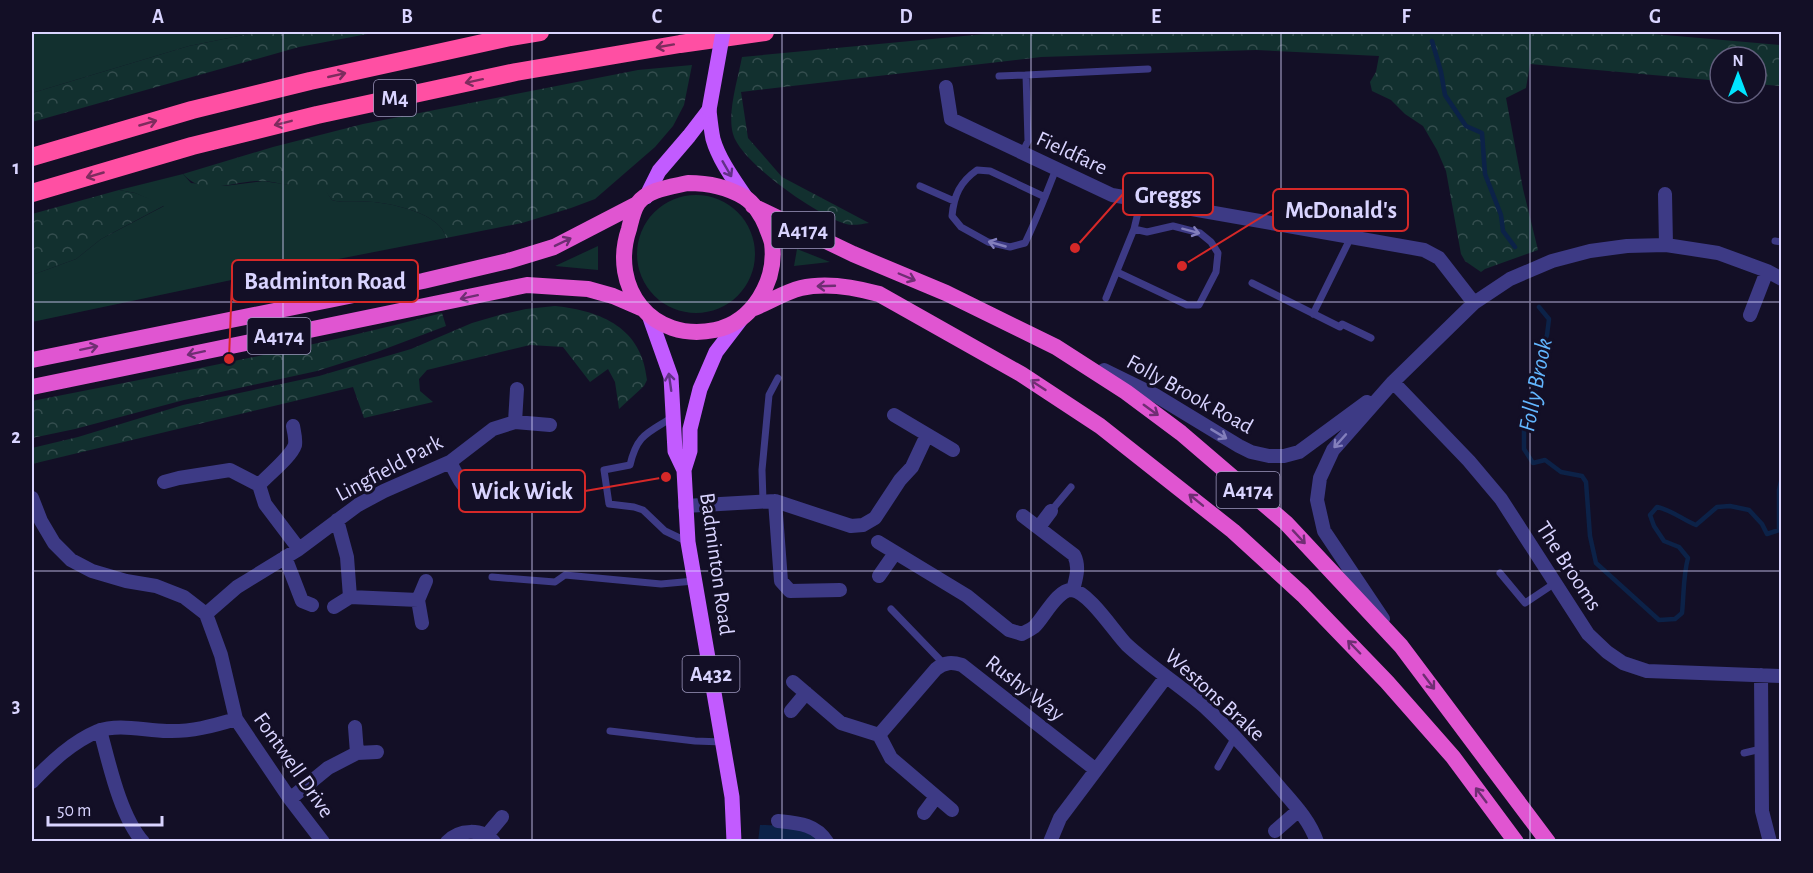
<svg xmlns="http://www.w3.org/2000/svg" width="1813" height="873" font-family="'Alegreya Sans',sans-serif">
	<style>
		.green { fill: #12302f }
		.forest { fill: url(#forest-crowns) }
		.water { fill: #0c2248 }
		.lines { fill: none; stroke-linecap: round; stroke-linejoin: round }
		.stream { stroke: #0c2248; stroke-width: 4.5 }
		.service { stroke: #3d3a85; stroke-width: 7 }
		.minor { stroke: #3d3a85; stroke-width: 14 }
		.primary { stroke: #c25bff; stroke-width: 15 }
		.trunk { stroke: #e055d1; stroke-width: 16 }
		.motorway { stroke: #ff4fa3; stroke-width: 18 }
		.primary-bridge { stroke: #c25bff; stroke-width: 15 }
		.oneway { stroke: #7d2c5e }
		.oneway2 { stroke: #623188 }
		.oneway3 { stroke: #837fbc }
		.oneway4 { stroke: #6f2e73 }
		.grid { fill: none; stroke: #d9d4ff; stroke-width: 1.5; stroke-opacity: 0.55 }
		.labels { text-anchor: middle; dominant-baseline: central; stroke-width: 6; stroke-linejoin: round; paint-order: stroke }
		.shield { fill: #130f26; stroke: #9e99be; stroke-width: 1.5 }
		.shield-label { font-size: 21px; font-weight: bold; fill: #d9d4ff }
		.street-label { font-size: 22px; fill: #d9d4ff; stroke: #130f26 }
		.water-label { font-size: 24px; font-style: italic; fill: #62b6ff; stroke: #130f26 }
		.leader { fill: none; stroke: #d62828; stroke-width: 2 }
		.callout-dot { fill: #d62828; stroke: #130f26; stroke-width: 2 }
		.callout { fill: #130f26; stroke: #d62828; stroke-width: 2 }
		.callout-label { font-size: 24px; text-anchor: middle; font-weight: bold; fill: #d9d4ff }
		.neatline { fill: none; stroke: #d9d4ff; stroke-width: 2 }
		.grid-label { font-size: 20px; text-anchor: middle; font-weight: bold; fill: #d9d4ff }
	</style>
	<defs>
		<pattern id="forest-crowns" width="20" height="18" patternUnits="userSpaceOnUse" patternTransform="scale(1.5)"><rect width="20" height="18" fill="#12302f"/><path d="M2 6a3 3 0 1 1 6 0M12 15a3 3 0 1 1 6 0" fill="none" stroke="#344d4e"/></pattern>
	</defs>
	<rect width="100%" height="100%" fill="#130f26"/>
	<path class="green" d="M 32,32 L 259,32 L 189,46 L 32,93 Z
		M 183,174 L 191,183 L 224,186 L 263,181 L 290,185 L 317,185 L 326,191 L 332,200 C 346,204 360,200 374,202 C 394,204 442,214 446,238 L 241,278 L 32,322 L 32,275 L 76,259 L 101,239 L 164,206 L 135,193 L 119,190 Z
		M637 254a59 59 0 1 1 118 0a59 59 0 1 1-118 0Z
		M 598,246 L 598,270 L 555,266 Z
		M 797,249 L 830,262 L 794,266 Z"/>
	<path class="forest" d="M 259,32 L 378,32 L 299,47 L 32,122 L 32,93 L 189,46 Z
		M 1006,32 L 1631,32 L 1781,45 L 1781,86 L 1756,84 L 1756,57 L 1720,57 L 1720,81 L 1530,64 L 1526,88 L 1506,98 L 1523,189 L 1538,250 L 1485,269 L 1481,272 L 1465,261 L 1461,254 L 1446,171 L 1437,150 L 1423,126 L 1405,114 L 1391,100 L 1372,91 L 1370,82 L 1376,72 L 1379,56 L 1256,50 L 1041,57 L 741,92 L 748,138 L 782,177 L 869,223 C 862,224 853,226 846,224 C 818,216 741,163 733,134 C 727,112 738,79 742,57 Z
		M 692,65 L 684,105 L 673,126 L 655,147 L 595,199 L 571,208 L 522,223 L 446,238 C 442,214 394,204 374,202 C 360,200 346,204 332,200 C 320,181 311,187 291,185 C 282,185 273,181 263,181 C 236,180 204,198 183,174 L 273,147 L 363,124 L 638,70 Z
		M 119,190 L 135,193 L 165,205 L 101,239 L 76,259 L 32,275 L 32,214 Z
		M 555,306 C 602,311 642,328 647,380 L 644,386 L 619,409 L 615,382 L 608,369 L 590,382 L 563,347 L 530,345 L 427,370 L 419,379 L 420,391 L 433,402 L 364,418 L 353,387 L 32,464 L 32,448 L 78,437 L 183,405 L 319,376 L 411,349 L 472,323 L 503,314 L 526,309 Z
		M 442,313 L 446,326 L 377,352 L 317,371 L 184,400 L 75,429 L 32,438 L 32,401 C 169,374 306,349 442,313 Z"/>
	<path class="water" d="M 760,825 C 779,826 809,822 820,842 L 758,842 Z"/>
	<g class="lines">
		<path class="stream" d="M 1432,41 L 1441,72 L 1445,95 L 1466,126 L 1482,133 L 1485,174 L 1501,215 L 1503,231 L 1515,247
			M 1539,307 L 1549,319 L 1547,335 L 1541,350 L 1539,383 L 1527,406 L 1524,428 L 1524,449 L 1533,463 L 1545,460 L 1561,472 L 1582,476 L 1586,482 L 1590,536 L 1596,563 L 1659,620 L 1675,619 L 1682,613 C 1684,595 1683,576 1688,558 L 1679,547 L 1664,541 L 1654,526 L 1650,515 L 1657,507 C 1672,510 1683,520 1696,525 L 1717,507 L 1730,506 L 1749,510 L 1762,524 L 1767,534 L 1779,530 L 1779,490 L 1782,477"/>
		<path class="service" d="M 999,76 L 1026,75
			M 1022,153 L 1028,141 L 1026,75 L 1148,69
			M 920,186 L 954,201
			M 1045,197 L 990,171 L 977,170 C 960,182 954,195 952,216 L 961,227 L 988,242 L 1010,247 L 1025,243 C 1037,219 1046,194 1056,169
			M 1775,241 L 1782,242
			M 1117,272 L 1187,305 L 1199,305 L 1216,272 L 1218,253 L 1211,242 L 1200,233 L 1173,226 L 1147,232 L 1134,229
			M 1252,283 L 1340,327 L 1342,324 L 1371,338
			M 1106,298 L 1134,229 L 1141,200
			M 1313,314 L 1351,237
			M 673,417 C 648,433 637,434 630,465 L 604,470 L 609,504 L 634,507 L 643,510 L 665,531 L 688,542
			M 763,501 L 762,470 L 769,395 L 778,378
			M 1051,511 L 1071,487
			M 1500,573 L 1525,603 L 1555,583
			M 492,577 L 555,582 L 565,575 L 661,584 L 694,581
			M 891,609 L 944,664
			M 610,731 L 695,741 L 723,742
			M 1744,753 L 1761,749
			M 1218,767 L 1235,737"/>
		<path class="minor" d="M 946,87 L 951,119 L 1112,195 L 1424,250 L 1439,258 L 1474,303
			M 1665,194 L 1666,245
			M 1750,315 L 1767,271
			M 1104,370 L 1155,395 L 1239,446 L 1251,452 L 1269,456 L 1284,456 L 1299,452 L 1367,402
			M 1393,382 L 1469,461 L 1501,499 L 1588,634 L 1607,652 L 1623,663 L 1647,671 L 1782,676
			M 894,415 L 953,450
			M 515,422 L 517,389
			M 450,462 C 463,486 463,493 491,497
			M 164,482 L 179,478 L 230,470 L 259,485 L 265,504 L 299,549
			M 259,485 C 269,474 291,457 295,445 C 296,439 294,432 293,426
			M 32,498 L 41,521 L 54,543 L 71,560 L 92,571 L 126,581 L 156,586 L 184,597 L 206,614 L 221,655 L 236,719 L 290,799 L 323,842
			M 775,501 L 781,581 L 790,591 L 840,590
			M 685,506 L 775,501 L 851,526 L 863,525 L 875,518 L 900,480 L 912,467 L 927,435
			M 1023,516 L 1074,555 C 1080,567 1076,578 1073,590
			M 337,520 L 347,557 L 350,597 L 418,600
			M 1039,527 L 1051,511
			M 878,542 L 967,596 L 1009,630 L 1022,634 C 1025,632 1030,630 1034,627 C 1044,618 1057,589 1072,590 C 1089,592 1115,633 1127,645 C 1152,668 1181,686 1206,708 C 1233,733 1257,761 1281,789 C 1295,805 1310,821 1317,842
			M 285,557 L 302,601 L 312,605
			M 879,576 L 895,553
			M 334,607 L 350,597
			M 206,614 L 237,587 L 299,549 L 358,505 L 384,491 L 450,462 L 493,429 L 515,422 L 550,425
			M 1383,619 L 1324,531 L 1317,500 L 1320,478 L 1333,450 L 1393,382 L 1474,303 L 1510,279 L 1552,261 L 1590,251 L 1627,246 L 1666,245 L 1718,253 L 1767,271 L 1782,279
			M 422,623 L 418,600 L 426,581
			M 1761,675 L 1762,811 L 1770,842
			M 793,682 L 841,723 L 879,735
			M 791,711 L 806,693
			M 355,727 L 357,753
			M 100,730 C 109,763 120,816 143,842
			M 32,782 C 51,762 72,742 98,731 C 119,723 146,731 167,731 C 191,732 213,726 236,719
			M 290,799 L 328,768 L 357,753 L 377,752
			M 952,810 L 891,758 L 879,735 L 936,669 C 945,662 952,662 962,665 L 1096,770
			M 924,813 L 936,797
			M 778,821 C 798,823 816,824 827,842
			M 1275,831 L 1299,810
			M 487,835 L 502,817
			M 447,842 C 459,829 482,828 494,842
			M 1050,842 L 1060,818 L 1166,677"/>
		<path class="primary" d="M 709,110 C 710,119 711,129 713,139 C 719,160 734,180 746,198
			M 646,197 L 659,171 L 689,136 L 709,110
			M 649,315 L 671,377 L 675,451 L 684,470
			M 734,842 L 732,797 L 688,542 L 684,470 L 690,451 L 690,429 L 700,389 L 716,352 L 742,318"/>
		<path class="trunk" d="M 688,183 C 707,183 727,187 744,197 C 754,203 762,216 766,226 C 768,232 771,238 772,243 C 777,281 753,322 715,330 C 652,343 609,288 629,229 C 631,221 633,210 638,203 C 649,189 671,187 688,183 Z
			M 753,206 L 853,254 L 946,293 L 1056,347 L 1126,392 L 1181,433 L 1286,523 L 1401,646 L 1548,842
			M 754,308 C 769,302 785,292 801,288 C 826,282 854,287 879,294 L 1021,374 L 1100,426 L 1233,531 L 1303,595 L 1387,682 L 1453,757 L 1516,842
			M 32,360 L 423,281 L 508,261 L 554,247 L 637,204
			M 32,387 L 527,285 L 588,289 L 613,296 L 643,309"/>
		<path class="motorway" d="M 32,157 L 192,110 L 310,81 L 510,37 L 540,32
			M 32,193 L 192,146 L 317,115 L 516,72 L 680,44 L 765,32"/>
		<path class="primary-bridge" d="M 709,110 L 723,32"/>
	</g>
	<defs><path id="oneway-shaft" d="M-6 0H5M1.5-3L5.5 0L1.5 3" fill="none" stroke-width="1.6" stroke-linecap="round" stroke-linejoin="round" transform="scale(1.5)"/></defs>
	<g class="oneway">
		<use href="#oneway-shaft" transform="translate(665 46) rotate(170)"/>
		<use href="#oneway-shaft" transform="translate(337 75) rotate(-13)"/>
		<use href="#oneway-shaft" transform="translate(474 81) rotate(168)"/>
		<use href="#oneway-shaft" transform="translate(148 123) rotate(-16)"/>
		<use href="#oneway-shaft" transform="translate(283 123) rotate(166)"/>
		<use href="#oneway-shaft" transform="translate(95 175) rotate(164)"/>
	</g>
	<g class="oneway2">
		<use href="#oneway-shaft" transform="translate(727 169) rotate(60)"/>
		<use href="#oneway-shaft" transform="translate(670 382) rotate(-98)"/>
	</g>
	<g class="oneway3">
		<use href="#oneway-shaft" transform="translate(1191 231) rotate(15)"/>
		<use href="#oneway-shaft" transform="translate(997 244) rotate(-164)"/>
		<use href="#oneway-shaft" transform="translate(1219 434) rotate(31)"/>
		<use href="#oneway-shaft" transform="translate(1340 441) rotate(132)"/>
	</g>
	<g class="oneway4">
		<use href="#oneway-shaft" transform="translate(563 242) rotate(-26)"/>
		<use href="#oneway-shaft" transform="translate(907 277) rotate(23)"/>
		<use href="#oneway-shaft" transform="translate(826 286) rotate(178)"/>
		<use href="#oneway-shaft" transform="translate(469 297) rotate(168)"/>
		<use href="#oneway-shaft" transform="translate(89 348) rotate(-12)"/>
		<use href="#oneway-shaft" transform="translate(196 353) rotate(168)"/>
		<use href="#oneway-shaft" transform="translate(1038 385) rotate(-147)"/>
		<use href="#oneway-shaft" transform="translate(1151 410) rotate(36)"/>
		<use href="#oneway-shaft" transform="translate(1196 500) rotate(-141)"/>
		<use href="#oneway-shaft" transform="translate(1299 537) rotate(47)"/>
		<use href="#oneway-shaft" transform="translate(1354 647) rotate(-134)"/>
		<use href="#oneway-shaft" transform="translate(1429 682) rotate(53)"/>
		<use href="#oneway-shaft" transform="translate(1481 795) rotate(-127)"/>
	</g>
	<path class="grid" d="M 283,32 L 283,842M 532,32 L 532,842M 782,32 L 782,842M 1031,32 L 1031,842M 1281,32 L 1281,842M 1530,32 L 1530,842M 32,302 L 1782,302M 32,571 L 1782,571"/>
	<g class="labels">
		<g class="shield">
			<rect x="374" y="80" width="42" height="36" rx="4.5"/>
			<rect x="771.5" y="212" width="63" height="36" rx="4.5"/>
			<rect x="247.5" y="318" width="63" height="36" rx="4.5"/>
			<rect x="1216.5" y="472" width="63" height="36" rx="4.5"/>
			<rect x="682.5" y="656" width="57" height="36" rx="4.5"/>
		</g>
		<g class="shield-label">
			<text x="395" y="98">M4</text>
			<text x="803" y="230">A4174</text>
			<text x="279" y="336">A4174</text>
			<text x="1248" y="490">A4174</text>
			<text x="711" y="674">A432</text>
		</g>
		<g class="street-label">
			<text transform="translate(1072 153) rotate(25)">Fieldfare</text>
			<text transform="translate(1190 394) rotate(29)">Folly Brook Road</text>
			<text transform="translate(389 468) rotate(-28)">Lingfield Park</text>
			<text transform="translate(717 564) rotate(82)">Badminton Road</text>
			<text transform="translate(1569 566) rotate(57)">The Brooms</text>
			<text transform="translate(1025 688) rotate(38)">Rushy Way</text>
			<text transform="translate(1215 695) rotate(42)">Westons Brake</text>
			<text transform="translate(294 765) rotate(55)">Fontwell Drive</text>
		</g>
		<g class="water-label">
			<text transform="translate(1536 385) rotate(-79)">Folly Brook</text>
		</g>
	</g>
	<path class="leader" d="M1075 248L1123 194M1182 266L1273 210M229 359L232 281M666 477L585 491"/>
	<g class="callout-dot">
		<circle cx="1075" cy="248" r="6"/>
		<circle cx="1182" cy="266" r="6"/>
		<circle cx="229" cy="359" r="6"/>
		<circle cx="666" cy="477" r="6"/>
	</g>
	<g class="callout">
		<rect x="1123" y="173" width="90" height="42" rx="6"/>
		<rect x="1273" y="189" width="135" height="42" rx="6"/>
		<rect x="232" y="260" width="186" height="42" rx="6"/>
		<rect x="459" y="470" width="126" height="42" rx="6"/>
	</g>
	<g class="callout-label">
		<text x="1168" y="203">Greggs</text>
		<text x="1341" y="218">McDonald's</text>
		<text x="325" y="289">Badminton Road</text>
		<text x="522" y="499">Wick Wick</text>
	</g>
	<rect width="1813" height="873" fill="none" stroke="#130f26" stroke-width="66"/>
	<g transform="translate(1738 75)"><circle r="28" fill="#130f26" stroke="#625e7d" stroke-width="1.5"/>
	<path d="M0-4.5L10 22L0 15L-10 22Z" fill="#00e5ff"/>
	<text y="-9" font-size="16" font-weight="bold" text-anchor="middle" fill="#d9d4ff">N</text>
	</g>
	<path d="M48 816v9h114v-9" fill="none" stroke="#d9d4ff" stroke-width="3"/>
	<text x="57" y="816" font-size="18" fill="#d9d4ff" stroke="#130f26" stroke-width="4.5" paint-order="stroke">50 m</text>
	<rect x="33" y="33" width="1747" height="807" class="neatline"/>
	<g class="grid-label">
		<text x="158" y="23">A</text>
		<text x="407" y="23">B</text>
		<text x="657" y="23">C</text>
		<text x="906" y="23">D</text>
		<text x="1156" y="23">E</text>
		<text x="1406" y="23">F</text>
		<text x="1655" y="23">G</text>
		<text x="16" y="174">1</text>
		<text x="16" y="443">2</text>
		<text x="16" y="712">3</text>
	</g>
</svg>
